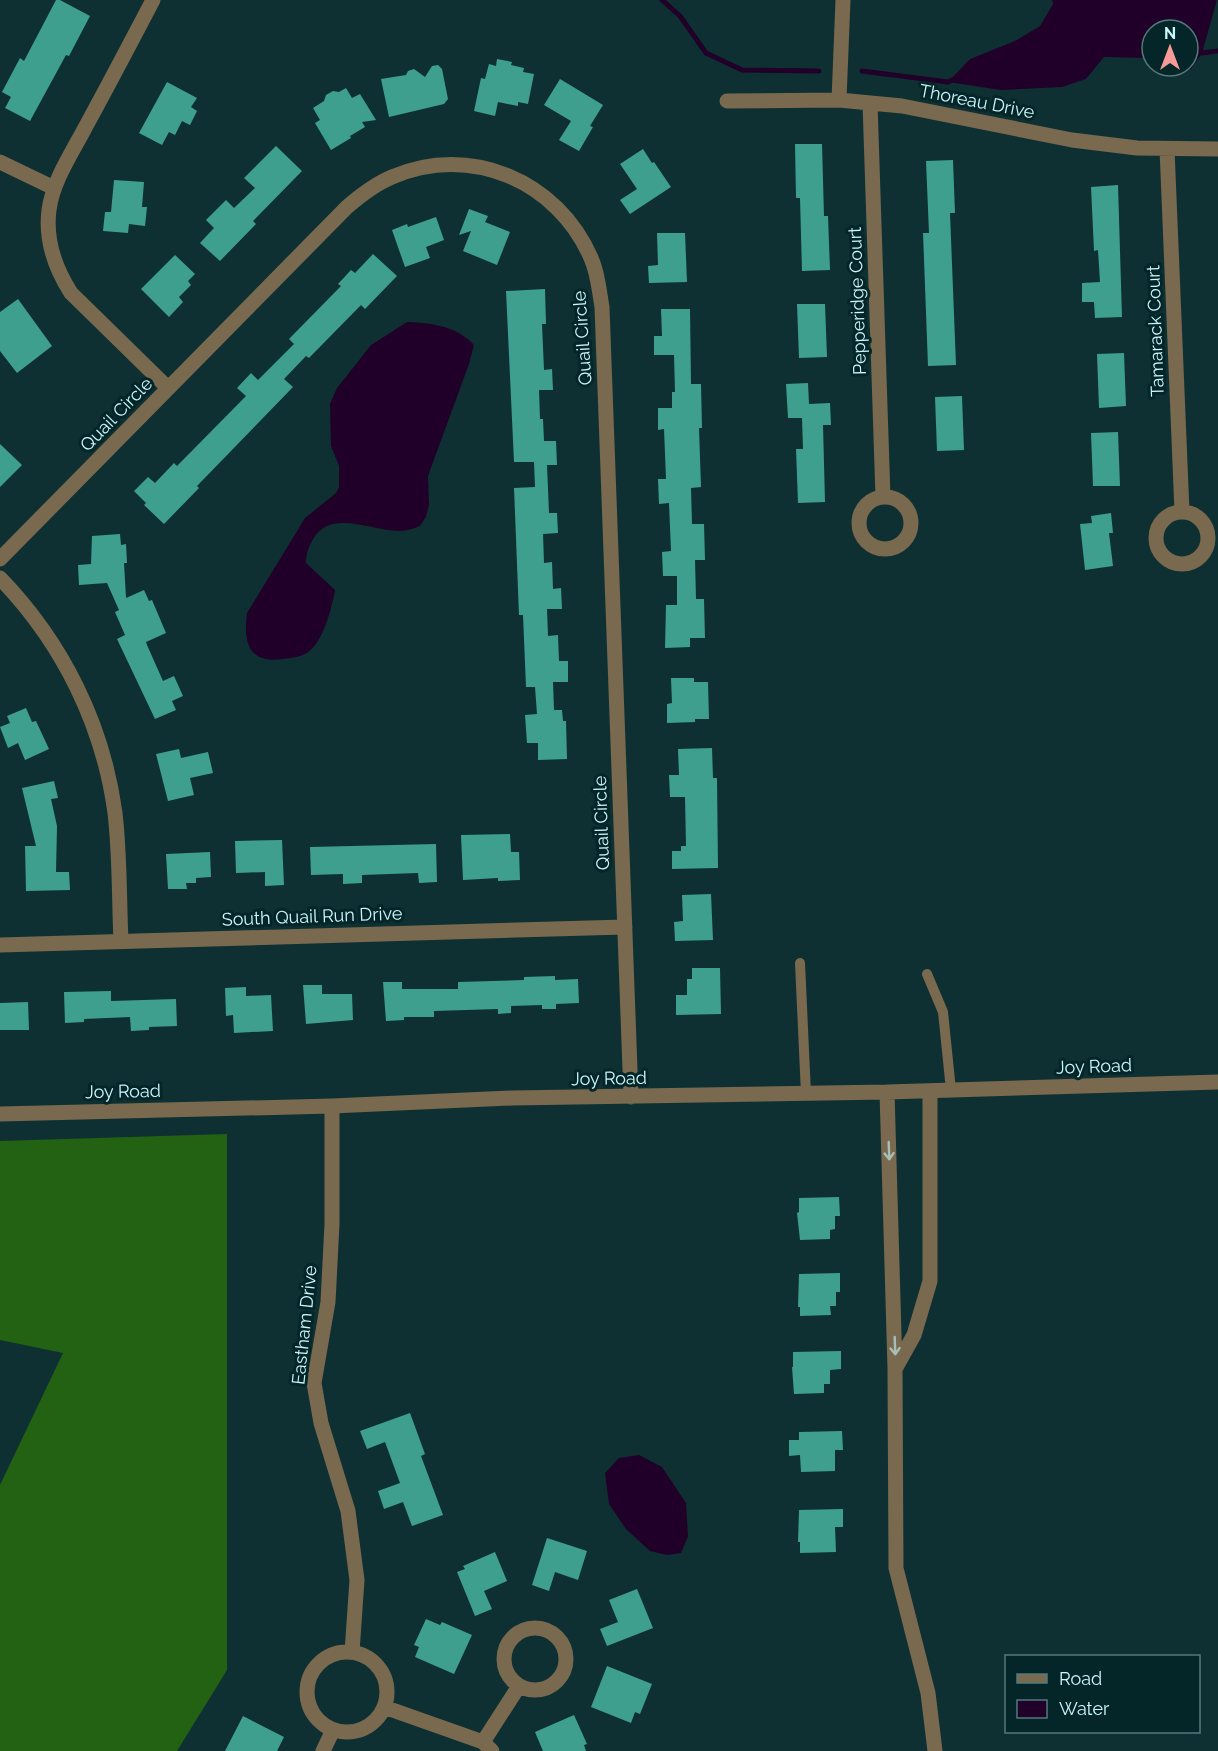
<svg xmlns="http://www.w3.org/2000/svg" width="1218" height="1751" font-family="Raleway,sans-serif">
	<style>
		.forest { fill: #236113 }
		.water { fill: #200028 }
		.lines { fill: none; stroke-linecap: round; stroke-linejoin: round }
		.stream { stroke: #200028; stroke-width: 5 }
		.building { fill: #3e9f8f }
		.service { stroke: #78694f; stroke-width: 10 }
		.minor { stroke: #78694f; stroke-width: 15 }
		.oneway { stroke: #a9beb6 }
		.labels { text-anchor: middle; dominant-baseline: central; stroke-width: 6; stroke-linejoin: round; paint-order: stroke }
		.street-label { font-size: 18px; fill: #c9f7fa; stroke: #042628 }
	</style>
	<rect width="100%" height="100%" fill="#0f3032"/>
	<path class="forest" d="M 227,1134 L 227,1670 L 177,1751 L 0,1751 L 0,1485 L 63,1353 L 0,1340 L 0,1141 Z"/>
	<path class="water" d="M 1052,0 L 1217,0 L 1202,53 L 1191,69 L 1170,70 L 1163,66 L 1188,66 L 1188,30 L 1152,30 L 1152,60 L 1148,58 L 1104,57 L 1086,79 L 1062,87 L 1001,90 L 948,82 L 970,59 L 1015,41 L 1040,26 L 1053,4 Z
		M 407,322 C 432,323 457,326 474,345 L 469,364 L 428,476 L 429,505 L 426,517 L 420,526 C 413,529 405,531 398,531 C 369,530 329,508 312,541 C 308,549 306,554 306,563 L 335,590 C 332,607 323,643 307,653 C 300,657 291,658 284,659 C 249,664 243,644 247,613 L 305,518 L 336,493 L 339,487 L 339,466 L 331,446 L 330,404 L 337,388 L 371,345 Z
		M 639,1455 L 662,1467 L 686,1503 L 688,1536 L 681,1553 L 667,1555 L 650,1551 L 626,1529 L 609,1504 L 605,1473 L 619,1458 Z"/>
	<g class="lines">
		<path class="stream" d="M 662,0 L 680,16 L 706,53 L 742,70 L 819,71
			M 1188,49 L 1202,53 L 1218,51
			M 862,71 L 948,82 L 952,80"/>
	</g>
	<path class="building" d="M 56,0 L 60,0 L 90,16 L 69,56 L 66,55 L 30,121 L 5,108 L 11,97 L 2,92 L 20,58 L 24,61 Z
		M 497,59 L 512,62 L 511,65 L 524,68 L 523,72 L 534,74 L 528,104 L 518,102 L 518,106 L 498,102 L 495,116 L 474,111 L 481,78 L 485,79 L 489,64 L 496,66 Z
		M 438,65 L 442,69 L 448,99 L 444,104 L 389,117 L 381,79 L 406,75 L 408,71 L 414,69 L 425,77 L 432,66 Z
		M 560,79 L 603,105 L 590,126 L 593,127 L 579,151 L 559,140 L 571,121 L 544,105 Z
		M 167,82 L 197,98 L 191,107 L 197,111 L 190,125 L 182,121 L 175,135 L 169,132 L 162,145 L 139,133 Z
		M 346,88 L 352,98 L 360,94 L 376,120 L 362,122 L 365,127 L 350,136 L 351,138 L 331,150 L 315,123 L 320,120 L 313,108 L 324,101 L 326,95 L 333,91 L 339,92 Z
		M 795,144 L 822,144 L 824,216 L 828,216 L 830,270 L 802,271 L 800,198 L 796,198 Z
		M 276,146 L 302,171 L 253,221 L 256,224 L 220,261 L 200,243 L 214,228 L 206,220 L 226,200 L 234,208 L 255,188 L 244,178 Z
		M 643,149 L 652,163 L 654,162 L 671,187 L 630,214 L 620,200 L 637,189 L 620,164 Z
		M 953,160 L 955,213 L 950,213 L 956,365 L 928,366 L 923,233 L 929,233 L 926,161 Z
		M 114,180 L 144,182 L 142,207 L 147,207 L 145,226 L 129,224 L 128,233 L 103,231 L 105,212 L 111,212 Z
		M 1118,185 L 1122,317 L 1095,318 L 1094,302 L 1082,302 L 1082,283 L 1100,282 L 1098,250 L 1094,251 L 1091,187 Z
		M 469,209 L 488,216 L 485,222 L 510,232 L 497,265 L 463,251 L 471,231 L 459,235 Z
		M 436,217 L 444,240 L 426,247 L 430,258 L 405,267 L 392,230 L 407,224 L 408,227 Z
		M 657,233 L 685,233 L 687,282 L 649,283 L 648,266 L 658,265 Z
		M 373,254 L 397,276 L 365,309 L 361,305 L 309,358 L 306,356 L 284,379 L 293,387 L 197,486 L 199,488 L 164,524 L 144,505 L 146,503 L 134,491 L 148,477 L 155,483 L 174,463 L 177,466 L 246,396 L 237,388 L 251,373 L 258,380 L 294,344 L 289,339 L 341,286 L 338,284 L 351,270 L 355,273 Z
		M 175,255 L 195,274 L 188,281 L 191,285 L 179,297 L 183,302 L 169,317 L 141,289 Z
		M 545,289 L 546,324 L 542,324 L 544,370 L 552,369 L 553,390 L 539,390 L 540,419 L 543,419 L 544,441 L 556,441 L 557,465 L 547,465 L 549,513 L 557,513 L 558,533 L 543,534 L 544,563 L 552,562 L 553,589 L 561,588 L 562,609 L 547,609 L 548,636 L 558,635 L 559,661 L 568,661 L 568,682 L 553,682 L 554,710 L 562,710 L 563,721 L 566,721 L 567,759 L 538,760 L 538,743 L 527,743 L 525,715 L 537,714 L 535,687 L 526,687 L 523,615 L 519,615 L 514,488 L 535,487 L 534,462 L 514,462 L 506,291 Z
		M 18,299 L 52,346 L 17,373 L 0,351 L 0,312 Z
		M 797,304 L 825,304 L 827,357 L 799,358 Z
		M 661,309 L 690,309 L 691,384 L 701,384 L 702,428 L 699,428 L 701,487 L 691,488 L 692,524 L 704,524 L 705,560 L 695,560 L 696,599 L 704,599 L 705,638 L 690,638 L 690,647 L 665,648 L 666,605 L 677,605 L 677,576 L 663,576 L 662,552 L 671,551 L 669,503 L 659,504 L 658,479 L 666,479 L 664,429 L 658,430 L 658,408 L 672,408 L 672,392 L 675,392 L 674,355 L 654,355 L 654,336 L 662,336 Z
		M 1124,353 L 1126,406 L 1099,408 L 1097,354 Z
		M 808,383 L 809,404 L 830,403 L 831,425 L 823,425 L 825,502 L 798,503 L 796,449 L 803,449 L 802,418 L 788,418 L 786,384 Z
		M 962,396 L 964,450 L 937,451 L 935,397 Z
		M 1118,432 L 1120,486 L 1093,486 L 1091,433 Z
		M 0,444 L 22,465 L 0,487 Z
		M 1111,513 L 1113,533 L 1109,533 L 1113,566 L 1085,570 L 1080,524 L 1092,523 L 1091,516 Z
		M 120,534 L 121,545 L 126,544 L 127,563 L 124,563 L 126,598 L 144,590 L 149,601 L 152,600 L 166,633 L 146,642 L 147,645 L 163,681 L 174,676 L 183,696 L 172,701 L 176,710 L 155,719 L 117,639 L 125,635 L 115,612 L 119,610 L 107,583 L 79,585 L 78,565 L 91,564 L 92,536 Z
		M 671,678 L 694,678 L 694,682 L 708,682 L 709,719 L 695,719 L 695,722 L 667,723 L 667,704 L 672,703 Z
		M 26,708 L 32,722 L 36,721 L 49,749 L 25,760 L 18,743 L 8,748 L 0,727 L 10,723 L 7,716 Z
		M 712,748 L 713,778 L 717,778 L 718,868 L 672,869 L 672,851 L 681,851 L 681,846 L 686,846 L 685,797 L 670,797 L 669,775 L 679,775 L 678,749 Z
		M 179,749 L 181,758 L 208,752 L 213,773 L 190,778 L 194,795 L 168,801 L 156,754 Z
		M 54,781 L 58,798 L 51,799 L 57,826 L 56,872 L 69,872 L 70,890 L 26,891 L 25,846 L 36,846 L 22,788 Z
		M 510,834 L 511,852 L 519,852 L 520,880 L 498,881 L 498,878 L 463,880 L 461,835 Z
		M 282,840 L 284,885 L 265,886 L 265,872 L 236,873 L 235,841 Z
		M 436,844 L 437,882 L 419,883 L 418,873 L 362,875 L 362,883 L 343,884 L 343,874 L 311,875 L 310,847 Z
		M 210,852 L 211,877 L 196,878 L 196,883 L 186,883 L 187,889 L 168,889 L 166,854 Z
		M 711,894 L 713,940 L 675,941 L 674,922 L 683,921 L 682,895 Z
		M 692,968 L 720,968 L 721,1014 L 676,1015 L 676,995 L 687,995 L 687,979 L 692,979 Z
		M 555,976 L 555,980 L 578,979 L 579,1003 L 556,1004 L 556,1009 L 542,1009 L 542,1005 L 511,1006 L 511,1013 L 498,1014 L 498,1009 L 434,1011 L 434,1017 L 404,1017 L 404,1020 L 386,1021 L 383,982 L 402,982 L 402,989 L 458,989 L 458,982 L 524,980 L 524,977 Z
		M 303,985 L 322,985 L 322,994 L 352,994 L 353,1020 L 306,1024 Z
		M 246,987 L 246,996 L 271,995 L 273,1031 L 234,1033 L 233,1015 L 226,1016 L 225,988 Z
		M 111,991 L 111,1001 L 176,999 L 177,1026 L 149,1027 L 149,1030 L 131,1031 L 130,1017 L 84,1019 L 84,1022 L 65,1023 L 64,992 Z
		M 28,1002 L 29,1030 L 0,1030 L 0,1003 Z
		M 839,1197 L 840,1216 L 835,1216 L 835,1229 L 830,1230 L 830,1239 L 800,1240 L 797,1213 L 799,1212 L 799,1198 Z
		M 840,1273 L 840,1292 L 836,1292 L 836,1306 L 830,1306 L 831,1315 L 800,1316 L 800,1307 L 798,1307 L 799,1274 Z
		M 841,1351 L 841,1369 L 830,1370 L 830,1384 L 824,1384 L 824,1393 L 794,1394 L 792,1367 L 793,1367 L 793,1352 Z
		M 410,1413 L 425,1454 L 421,1456 L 443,1515 L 412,1526 L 403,1502 L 384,1509 L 378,1491 L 400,1483 L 385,1442 L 367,1449 L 360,1431 Z
		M 842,1431 L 843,1450 L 835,1450 L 835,1471 L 801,1472 L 800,1455 L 789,1456 L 789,1440 L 799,1440 L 799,1432 Z
		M 843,1509 L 843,1527 L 835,1527 L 836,1552 L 800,1553 L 800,1542 L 798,1542 L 799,1510 Z
		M 547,1538 L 587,1551 L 578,1580 L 555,1572 L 549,1591 L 532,1585 Z
		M 495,1552 L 507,1581 L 484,1591 L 492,1609 L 475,1616 L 457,1572 L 465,1569 L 463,1566 Z
		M 637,1589 L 653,1628 L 607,1646 L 600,1629 L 618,1622 L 609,1600 Z
		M 426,1619 L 440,1625 L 442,1622 L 472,1635 L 454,1674 L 415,1657 L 419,1647 L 414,1645 Z
		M 607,1666 L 652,1684 L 640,1714 L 635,1712 L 631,1723 L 591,1707 Z
		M 574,1715 L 587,1744 L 584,1745 L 586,1751 L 543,1751 L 535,1732 Z
		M 243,1716 L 284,1737 L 277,1751 L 225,1751 Z"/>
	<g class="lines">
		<path class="service" d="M 800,963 L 806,1094
			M 927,974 L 943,1012 L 951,1090"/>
		<path class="minor" d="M 153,0 C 131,42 109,84 86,126 C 72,153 53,180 49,210 C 45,241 55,268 71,293 L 168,388
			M 839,100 L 843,0
			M 727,101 L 839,100 L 902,106 L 1072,140 L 1137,148 L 1218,149
			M 870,103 L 883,497
			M 1167,149 L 1182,512
			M 0,162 L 54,188
			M859 523a26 26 0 1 1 52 0a26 26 0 1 1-52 0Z
			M1156 538a26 26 0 1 1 52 0a26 26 0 1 1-52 0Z
			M 0,559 L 347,207 C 361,195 375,184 392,177 C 470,143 558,181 591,258 C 598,273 599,290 602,307 L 631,1097
			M 0,578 C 62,642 103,724 115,813 C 120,855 119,899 121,941
			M 0,945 L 625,927
			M 887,1092 L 895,1369 L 914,1335 L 930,1281 L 930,1091
			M 332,1106 L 332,1224 L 328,1302 L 314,1383 L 321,1423 L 348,1511 L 357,1580 L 352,1652
			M 0,1114 L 332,1106 L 512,1098 L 887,1092 L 1218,1082
			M 895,1369 L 896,1568 L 928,1693 L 935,1751
			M504 1659a31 31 0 1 1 62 0a31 31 0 1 1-62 0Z
			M307 1692a40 40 0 1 1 80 0a40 40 0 1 1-80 0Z
			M 384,1707 L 483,1742 L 492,1751
			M 483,1742 L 519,1686
			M 323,1751 L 333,1730"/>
	</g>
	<defs><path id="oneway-shaft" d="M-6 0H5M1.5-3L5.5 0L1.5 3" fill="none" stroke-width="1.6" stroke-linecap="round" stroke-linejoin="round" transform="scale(1.5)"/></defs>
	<g class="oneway">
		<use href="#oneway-shaft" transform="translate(889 1151) rotate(88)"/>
		<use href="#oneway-shaft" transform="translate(895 1346) rotate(88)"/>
	</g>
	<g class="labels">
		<g class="street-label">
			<text transform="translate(977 101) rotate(11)">Thoreau Drive</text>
			<text transform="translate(857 301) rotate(-92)">Pepperidge Court</text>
			<text transform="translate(1155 331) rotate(-92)">Tamarack Court</text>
			<text transform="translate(582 338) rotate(-94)">Quail Circle</text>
			<text transform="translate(116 414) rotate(-46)">Quail Circle</text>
			<text transform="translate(601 823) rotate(-92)">Quail Circle</text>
			<text transform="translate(312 916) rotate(-2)">South Quail Run Drive</text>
			<text transform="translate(1094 1066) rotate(-2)">Joy Road</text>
			<text transform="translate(609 1078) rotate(-1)">Joy Road</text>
			<text transform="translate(123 1091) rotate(-1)">Joy Road</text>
			<text transform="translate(304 1325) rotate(-84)">Eastham Drive</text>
		</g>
	</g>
	<rect x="1005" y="1655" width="195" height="78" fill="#042628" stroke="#537a7c" stroke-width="1.5"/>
	<rect x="1017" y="1674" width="30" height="9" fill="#78694f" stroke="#537a7c" stroke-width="1.5"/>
	<text x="1059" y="1685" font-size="18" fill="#c9f7fa">Road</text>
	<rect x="1017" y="1700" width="30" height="18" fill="#200028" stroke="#537a7c" stroke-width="1.5"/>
	<text x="1059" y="1715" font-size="18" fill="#c9f7fa">Water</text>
	<g transform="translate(1170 48)"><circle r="28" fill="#042628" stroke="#537a7c" stroke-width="1.5"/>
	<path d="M0-4.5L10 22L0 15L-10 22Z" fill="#f59b9a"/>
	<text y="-9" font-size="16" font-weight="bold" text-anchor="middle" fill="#c9f7fa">N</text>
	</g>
</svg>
